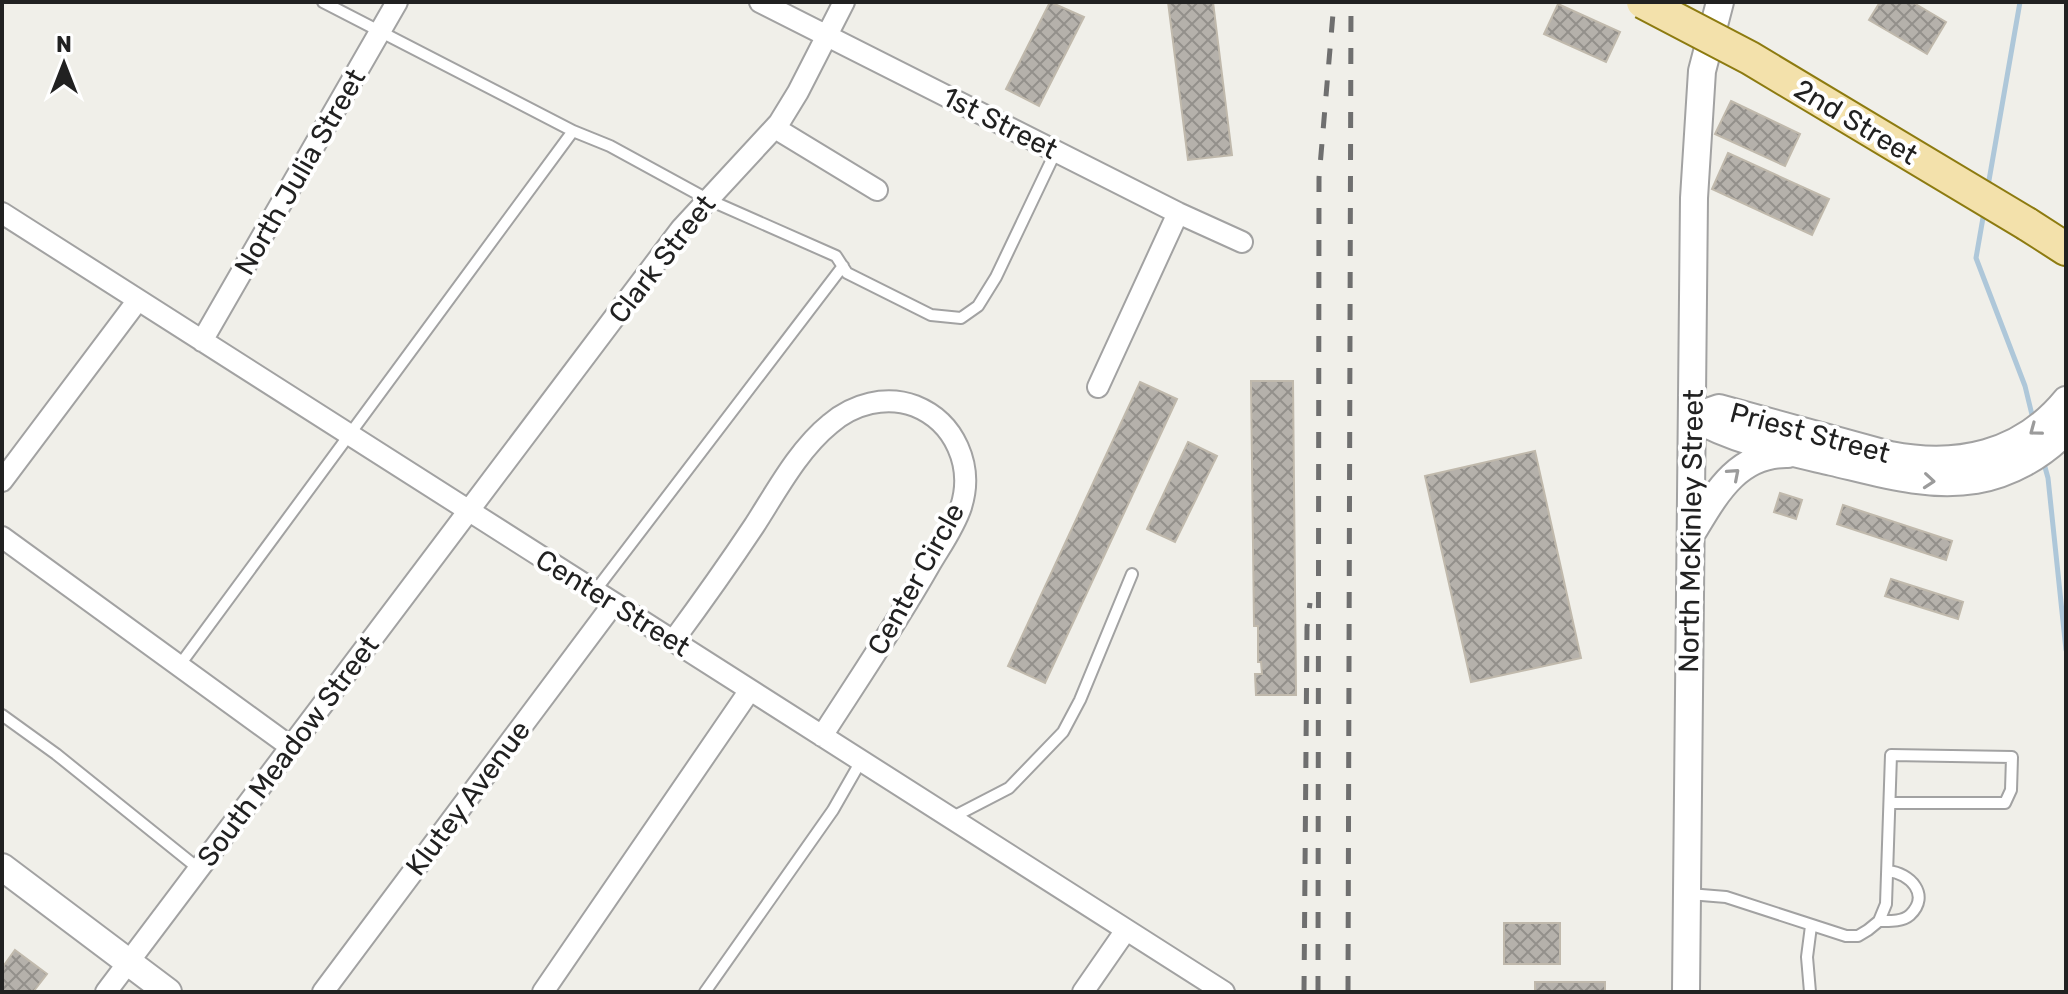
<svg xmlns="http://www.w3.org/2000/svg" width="2068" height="994" font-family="Rubik,sans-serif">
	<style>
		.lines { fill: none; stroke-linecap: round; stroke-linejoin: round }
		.stream { stroke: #aec7d9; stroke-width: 5 }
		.building { fill: url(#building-cross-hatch); stroke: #c0b9ac; stroke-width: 2 }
		.service-casing { stroke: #a2a2a2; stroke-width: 14 }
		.minor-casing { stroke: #a2a2a2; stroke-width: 24 }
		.tertiary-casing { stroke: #a2a2a2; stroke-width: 30 }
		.primary-casing { stroke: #8d7b10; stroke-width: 36 }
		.service { stroke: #fff; stroke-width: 10 }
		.minor { stroke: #fff; stroke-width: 20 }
		.tertiary { stroke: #fff; stroke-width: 26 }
		.primary { stroke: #f3e1ab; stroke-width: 32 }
		.rail { stroke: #6f6f6f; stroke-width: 5; stroke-dasharray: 16 16; stroke-linecap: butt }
		.primary-bridge-casing { stroke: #8d7b10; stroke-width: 36; stroke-linecap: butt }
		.primary-bridge { stroke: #f3e1ab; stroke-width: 32 }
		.oneway { stroke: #9b9b9b }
		.labels { text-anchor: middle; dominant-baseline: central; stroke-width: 8; stroke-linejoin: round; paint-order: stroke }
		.street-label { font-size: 28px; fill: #212121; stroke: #fff }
	</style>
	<defs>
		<pattern id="building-cross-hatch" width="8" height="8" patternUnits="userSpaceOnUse" patternTransform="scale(2)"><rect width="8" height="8" fill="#b5b1ab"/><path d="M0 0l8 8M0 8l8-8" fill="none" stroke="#93908b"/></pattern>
	</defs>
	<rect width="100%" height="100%" fill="#f0efe9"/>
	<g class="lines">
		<path class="stream" d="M 1988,186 L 2020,2
			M 1984,212 L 1976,258 L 2025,386 L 2033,419
			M 2043,460 L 2048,478 L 2066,650"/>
	</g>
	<path class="building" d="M 1050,2 L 1084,17 L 1039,106 L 1006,89 Z
		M 1168,2 L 1213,2 L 1232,155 L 1188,160 Z
		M 1880,2 L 1912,2 L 1946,22 L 1927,54 L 1869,20 Z
		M 1558,4 L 1620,32 L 1606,62 L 1544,34 Z
		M 1731,101 L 1800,134 L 1785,166 L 1715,134 Z
		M 1728,153 L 1829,199 L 1812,235 L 1712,189 Z
		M 1251,381 L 1293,381 L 1296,695 L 1256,695 L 1255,674 L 1262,674 L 1261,662 L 1258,662 L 1258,626 L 1254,626 Z
		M 1140,382 L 1177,399 L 1045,683 L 1008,666 Z
		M 1188,442 L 1217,456 L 1175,542 L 1147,529 Z
		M 1535,451 L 1581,658 L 1471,682 L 1425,476 Z
		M 1780,493 L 1802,500 L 1796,519 L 1774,512 Z
		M 1843,505 L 1952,541 L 1946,560 L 1837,524 Z
		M 1891,579 L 1963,602 L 1958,619 L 1885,596 Z
		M 1504,923 L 1560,923 L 1560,964 L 1504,964 Z
		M 15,950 L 47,974 L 33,992 L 2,992 L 2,968 Z
		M 1535,982 L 1605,982 L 1605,992 L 1535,992 Z"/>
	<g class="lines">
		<g class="service-casing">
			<path id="service" d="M 573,131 L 610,146 L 707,199 L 836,256 L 847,273 L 931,315 L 961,318 L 978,306 L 996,277 L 1056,151
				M 595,591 L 843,266
				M 179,666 L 573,131 L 323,2
				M 2,715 L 56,754 L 199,869
				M 951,818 L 1009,788 L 1063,732 L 1080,700 L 1132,574
				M 1689,894 L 1726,897 L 1846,936 L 1858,936 L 1868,930 L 1879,921 L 1886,904 L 1891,755 L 2012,757 L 2011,790 L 2005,803 L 1890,803
				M 1879,921 C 1889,921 1902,922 1910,915 C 1931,895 1910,873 1888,871
				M 705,992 L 833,810 L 861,761
				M 1810,992 L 1807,957 L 1811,926"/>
		</g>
		<g class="minor-casing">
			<path id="minor" d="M 760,2 L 1178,213 L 1242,242
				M 775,128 L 877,190
				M 2,213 L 1224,992
				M 202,341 L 397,2
				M 1098,387 L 1178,213
				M 2,481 L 138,300
				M 2,537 L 291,747
				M 673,641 C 701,603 728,565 754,526 C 776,492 798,450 830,424 C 853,404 886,395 915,406 C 955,422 974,466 961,507 C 954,528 940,547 929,566 C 896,624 858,680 822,736
				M 106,992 L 681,229 L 779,123 L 798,92 L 844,2
				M 323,992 L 614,603
				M 543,992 L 750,690
				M 1083,992 L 1126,930"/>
		</g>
		<g class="tertiary-casing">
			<path id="tertiary" d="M 1693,417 L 1719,408 L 1890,455 C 1957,468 2021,455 2066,400
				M 1693,417 C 1734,441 1785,451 1832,462 C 1879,473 1927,488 1976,480 C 2010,474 2042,456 2066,431
				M 1692,533 C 1715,495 1737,453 1788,454
				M 2,867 L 168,992
				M 1686,992 L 1694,198 L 1702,71 L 1720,2"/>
		</g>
		<g class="primary-casing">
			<path id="primary" d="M 2027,224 L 2066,249"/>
		</g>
		<use href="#service" class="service"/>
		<use href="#minor" class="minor"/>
		<use href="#tertiary" class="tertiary"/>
		<use href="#primary" class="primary"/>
		<path class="rail" d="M 1304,992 L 1307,627 L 1310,603
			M 1318,992 L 1319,178 L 1334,2
			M 1348,992 L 1351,2"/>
		<g class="primary-bridge-casing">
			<path id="primary-bridge" d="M 1643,2 L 1750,58 L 2027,224"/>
		</g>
		<use href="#primary-bridge" class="primary-bridge"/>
	</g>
	<defs><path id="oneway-chevron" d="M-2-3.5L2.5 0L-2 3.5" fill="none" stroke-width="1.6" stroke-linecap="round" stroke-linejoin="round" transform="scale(2)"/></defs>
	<g class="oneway">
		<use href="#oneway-chevron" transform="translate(2035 430) rotate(143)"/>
		<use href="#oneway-chevron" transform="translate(1734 474) rotate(-41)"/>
		<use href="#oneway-chevron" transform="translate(1929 481) rotate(5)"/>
	</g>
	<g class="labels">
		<g class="street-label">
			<text transform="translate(1856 122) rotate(31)">2nd Street</text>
			<text transform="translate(1000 123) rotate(27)">1st Street</text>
			<text transform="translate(300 172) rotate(-60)">North Julia Street</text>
			<text transform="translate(662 259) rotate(-52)">Clark Street</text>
			<text transform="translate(1810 433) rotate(15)">Priest Street</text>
			<text transform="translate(1691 531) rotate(-89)">North McKinley Street</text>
			<text transform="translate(916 579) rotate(-61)">Center Circle</text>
			<text transform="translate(613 603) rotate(32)">Center Street</text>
			<text transform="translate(288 751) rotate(-53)">South Meadow Street</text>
			<text transform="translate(468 798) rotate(-53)">Klutey Avenue</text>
		</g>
	</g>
	<rect width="2068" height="994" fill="none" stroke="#212121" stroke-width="8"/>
	<g transform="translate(64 64)" stroke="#ffffff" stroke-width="6" paint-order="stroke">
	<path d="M0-6L14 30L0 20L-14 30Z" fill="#212121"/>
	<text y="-12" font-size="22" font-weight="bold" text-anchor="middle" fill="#212121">N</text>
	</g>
</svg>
